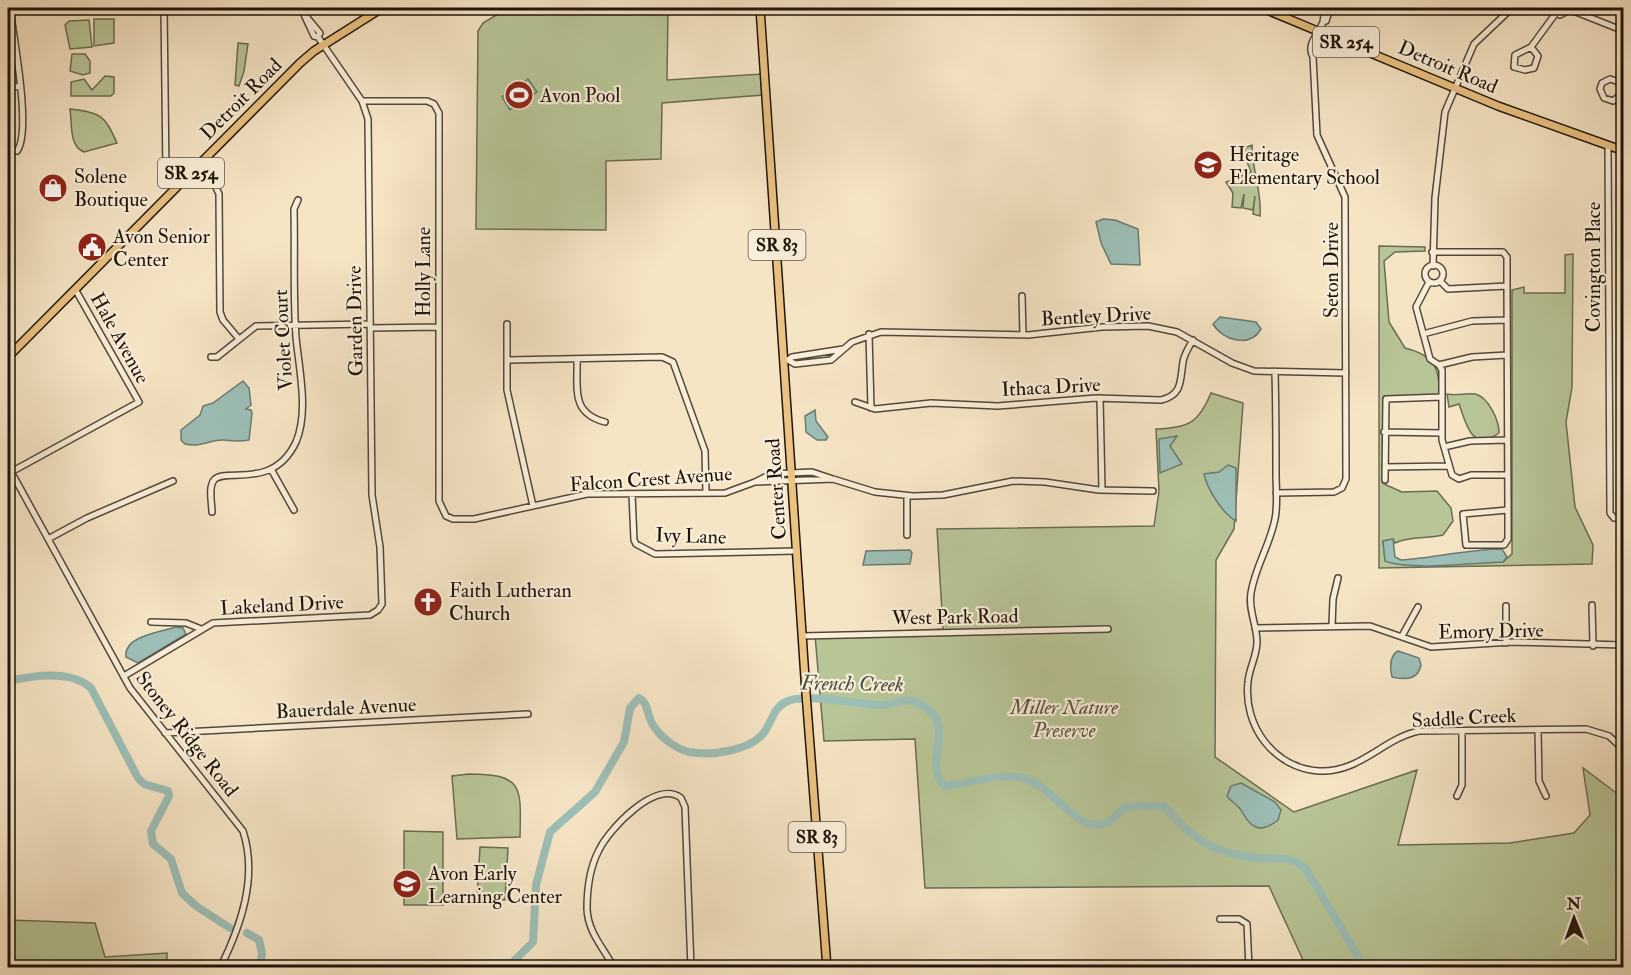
<svg xmlns="http://www.w3.org/2000/svg" width="1631" height="975" font-family="'IM FELL Double Pica',serif">
	<style>
		.green { fill: #b8c597; stroke: #6b6c51; stroke-width: 1.5 }
		.water { fill: #9dbfb7; stroke: #6a7b72; stroke-width: 1.5 }
		.lines { fill: none; stroke-linecap: round; stroke-linejoin: round }
		.river { stroke: #9dbfb7; stroke-width: 8 }
		.minor-casing { stroke: #54483a; stroke-width: 8 }
		.major-casing { stroke: #1e140b; stroke-width: 10 }
		.minor { stroke: #f9eed9; stroke-width: 5 }
		.major { stroke: #ebc282; stroke-width: 7 }
		.labels { text-anchor: middle; dominant-baseline: central; stroke-width: 4.5; stroke-linejoin: round; paint-order: stroke }
		.shield { fill: #f9eed9; stroke: #605549; stroke-width: 1.5 }
		.shield-label { font-size: 18px; font-weight: bold; fill: #1e140b }
		.street-label { font-size: 20px; fill: #1e140b; stroke: #f9eed9 }
		.poi-label { font-size: 20px; fill: #1e140b; stroke: #f9eed9; text-anchor: start }
		.park-label { font-size: 20px; font-style: italic; fill: #54523c; stroke: #f9eed9 }
		.water-label { font-size: 21px; font-style: italic; fill: #4a5047; stroke: #f9eed9 }
	</style>
	<rect width="100%" height="100%" fill="#f6e5c5"/>
	<filter id="stains"><feTurbulence type="fractalNoise" baseFrequency=".00333" numOctaves="4"/><feColorMatrix values="0 0 0 0 .2 0 0 0 0 .09 0 0 0 0 .02 0 0 0 .5 -.17"/></filter>
	<radialGradient id="worn" r=".72"><stop offset=".6" stop-color="#630" stop-opacity="0"/><stop offset="1" stop-color="#630" stop-opacity=".3"/></radialGradient>
	<path class="green" d="M 508,8 L 668,8 L 667,80 L 762,74 L 763,95 L 662,103 L 661,159 L 606,161 L 606,230 L 476,229 L 478,31 L 483,23 Z
		M 94,19 L 114,19 L 114,43 L 94,46 Z
		M 89,20 L 92,47 L 70,49 L 65,25 L 69,21 Z
		M 238,43 L 248,44 L 244,71 L 239,86 L 235,85 Z
		M 72,54 L 85,54 L 90,61 L 90,73 L 83,75 L 70,71 Z
		M 105,76 L 114,77 L 114,93 L 111,96 L 71,96 L 71,82 L 84,79 L 92,90 Z
		M 70,109 C 101,113 104,114 117,143 L 84,152 C 69,147 72,123 70,109 Z
		M 1252,145 C 1252,170 1262,191 1260,216 L 1253,214 L 1255,196 L 1253,210 L 1243,208 L 1244,194 L 1241,208 L 1232,207 L 1233,193 L 1226,182 L 1251,172 L 1242,149 Z
		M 1379,246 L 1425,247 L 1425,251 L 1395,252 L 1384,261 L 1389,322 L 1405,348 C 1436,356 1438,366 1440,396 L 1385,398 L 1383,403 L 1384,484 L 1402,492 L 1437,491 L 1451,508 L 1453,521 L 1443,535 C 1427,539 1410,536 1395,543 L 1393,539 L 1383,541 L 1385,560 L 1413,565 L 1503,562 L 1512,554 L 1512,290 L 1524,287 L 1524,293 L 1565,293 L 1565,255 L 1573,254 L 1572,387 L 1566,422 L 1575,507 L 1593,545 L 1592,564 L 1379,568 Z
		M 1211,393 L 1243,403 L 1234,529 L 1216,560 L 1215,757 L 1294,812 L 1417,770 L 1398,845 L 1510,843 L 1574,833 L 1590,815 L 1583,768 L 1623,798 L 1623,962 L 1303,960 L 1269,886 L 925,888 L 915,739 L 824,741 L 815,635 L 943,629 L 937,529 L 1154,526 L 1159,491 L 1156,429 C 1189,427 1198,424 1211,393 Z
		M 1447,394 C 1456,396 1466,393 1475,394 C 1489,397 1499,421 1499,433 C 1471,453 1466,423 1459,404 L 1449,407 Z
		M 469,774 C 524,774 521,787 520,837 L 457,839 L 452,776 Z
		M 404,831 L 443,832 L 443,905 L 404,905 Z
		M 480,847 L 508,848 L 505,900 L 477,898 Z
		M 8,920 L 95,923 L 105,957 L 167,953 L 167,967 L 8,967 Z"/>
	<path class="water" d="M 528,79 L 537,92 L 510,110 L 502,97 Z
		M 1103,219 L 1115,220 L 1138,229 L 1140,265 L 1111,264 L 1101,243 L 1096,222 Z
		M 1220,317 L 1256,322 L 1261,329 C 1250,348 1223,341 1213,324 Z
		M 243,381 L 249,388 L 251,405 L 246,409 L 251,410 L 252,413 L 249,440 C 240,442 233,441 224,440 C 211,439 202,448 185,444 L 181,440 L 181,430 L 200,415 L 203,406 L 213,403 Z
		M 815,410 L 816,421 L 828,437 L 826,440 L 817,440 L 806,432 L 805,416 Z
		M 1177,436 L 1170,446 L 1182,464 L 1160,473 L 1159,439 Z
		M 1228,465 L 1236,468 L 1236,521 C 1223,514 1207,489 1204,474 L 1219,472 Z
		M 1393,539 L 1395,557 L 1401,560 C 1436,558 1468,549 1502,549 L 1507,557 L 1503,562 C 1472,563 1413,571 1385,561 L 1383,541 Z
		M 910,550 L 912,553 L 910,564 L 863,565 L 866,551 Z
		M 176,627 L 183,628 L 186,634 L 138,663 L 126,657 C 123,636 161,632 176,627 Z
		M 1398,651 L 1419,658 L 1421,665 C 1418,680 1406,680 1392,677 C 1390,668 1389,656 1398,651 Z
		M 1241,783 L 1275,802 L 1281,810 L 1278,820 C 1259,835 1250,827 1241,810 C 1237,804 1231,802 1227,796 L 1231,786 Z"/>
	<g class="lines">
		<path class="river" d="M 8,681 C 32,676 70,669 91,688 L 138,778 L 144,784 L 168,791 L 169,796 L 151,831 L 153,844 L 171,859 L 182,893 L 196,906 L 230,928
			M 247,933 L 259,940 L 262,953 L 260,968
			M 471,968 L 484,963 L 512,963 L 533,942 L 536,885 L 550,832 L 595,792 L 624,742 L 630,708 L 639,698 C 649,703 647,717 653,725 C 660,737 676,749 689,752 C 711,756 752,751 765,731 C 772,721 774,707 786,702 C 803,692 859,705 881,705 C 892,705 902,699 913,701 C 919,702 924,706 929,710 C 954,729 922,766 945,786 C 970,784 998,772 1023,778 C 1060,787 1087,857 1124,807 L 1163,806 C 1178,820 1190,836 1209,845 C 1222,852 1244,857 1258,858 C 1278,860 1290,854 1306,869 L 1365,968"/>
		<g class="minor-casing">
			<path id="minor" d="M 10,8 C 13,35 32,131 17,151
				M 164,8 L 166,172 L 176,188
				M 301,8 L 314,36 L 318,37 L 320,33 L 305,15
				M 1325,8 L 1323,22 L 1326,21 L 1330,8
				M 1551,8 L 1560,15 L 1571,9
				M 1571,10 L 1624,31
				M 1315,38 L 1317,41 L 1313,57 C 1306,44 1318,35 1323,22
				M 1531,47 L 1538,56 L 1534,68 L 1525,70 L 1514,67 L 1515,55 L 1531,47 L 1556,13
				M 1619,82 L 1610,79 L 1602,83 L 1600,89 L 1604,98 L 1613,101 L 1622,94 L 1619,82 L 1624,38
				M 8,86 L 20,87
				M 362,101 L 427,101 L 434,104 L 439,113 L 439,501 L 446,516 L 453,519 L 474,519 L 587,494 L 725,493 L 755,482
				M 1608,145 L 1610,513 L 1614,518 L 1624,518
				M 197,166 L 214,183 L 219,194 L 220,312 L 223,320 L 239,339
				M 1432,252 L 1503,252 L 1507,257 L 1507,286 L 1508,510 L 1508,539 L 1504,545 L 1466,545 L 1463,514 L 1508,510
				M1425 274a9 9 0 1 1 18 0a9 9 0 1 1-18 0Z
				M 1433,266 L 1435,198 L 1445,112 L 1474,44 L 1512,8
				M 1440,281 L 1448,289 L 1507,286
				M 1429,282 L 1416,307 L 1430,359 L 1439,365 L 1472,357 L 1507,355
				M 1022,296 L 1023,335
				M 507,324 L 507,390 L 533,506
				M 370,328 L 438,327
				M 869,334 L 871,408
				M 1423,334 L 1472,321 L 1507,320
				M 843,349 L 792,357 L 788,360 L 795,364 L 831,360 L 852,342 L 881,332 L 1028,335 L 1102,327 L 1148,326 L 1177,332 L 1232,363 L 1254,371 L 1346,373
				M 211,357 L 217,357 L 256,326 L 370,324
				M 577,359 C 578,388 570,413 605,422
				M 507,360 L 662,357 L 673,362 L 705,451 L 706,493
				M 1439,365 L 1442,370 L 1442,440 L 1452,475 L 1459,479 L 1471,475 L 1507,475
				M 1275,373 C 1276,407 1276,440 1276,474 C 1276,488 1278,505 1275,519 C 1270,545 1255,567 1251,593 C 1248,610 1257,625 1257,642 C 1257,656 1249,668 1248,682 C 1243,726 1274,768 1319,771 C 1360,773 1382,739 1419,731 L 1586,729 L 1609,736 L 1624,750
				M 1100,398 L 1102,490
				M 855,402 L 875,409 L 931,403 L 998,406 L 1096,398 L 1161,400 C 1183,395 1180,380 1183,362 C 1184,354 1189,347 1193,340
				M 1384,432 L 1442,433
				M 1444,447 L 1470,441 L 1507,440
				M 8,466 L 130,688 L 243,831 C 258,877 241,926 220,968
				M 1385,467 L 1449,466
				M 271,469 L 294,510
				M 11,472 L 139,402 L 75,289
				M 812,472 L 833,479 L 755,482 L 771,474 Z
				M 833,479 L 875,492 L 913,496 L 943,495 L 1013,481 L 1045,482 L 1099,490 L 1153,491
				M 1385,480 L 1386,399 L 1442,397
				M 1276,493 L 1334,492 L 1342,488 L 1346,479 L 1345,197 L 1317,135 L 1313,57
				M 632,494 L 634,540 L 636,544 L 655,554 L 797,551
				M 907,496 L 907,535
				M 212,512 C 212,504 208,487 214,480 C 225,467 273,491 296,442 C 309,412 299,369 296,337 C 293,295 295,252 294,209 L 298,200
				M 48,539 L 87,518 L 173,481
				M 1592,605 L 1593,646
				M 1506,606 L 1506,643
				M 151,622 L 186,623 L 201,629
				M 1332,626 L 1333,599 L 1338,578
				M 1255,628 L 1370,626 L 1431,647 L 1512,642 L 1624,645
				M 802,636 L 1108,629
				M 1402,636 L 1418,607
				M 124,676 L 213,623 L 370,615 L 378,610 L 382,604 L 380,547 L 372,495 L 368,119 L 362,101 L 318,37
				M 1538,730 L 1539,781 L 1546,796
				M 165,733 L 528,714
				M 1616,742 L 1624,734
				M 1457,796 L 1462,785 L 1462,731
				M 1220,919 L 1239,919 L 1247,924 L 1249,968
				M 614,968 C 604,948 588,933 587,909 C 587,891 590,867 599,850 C 609,829 656,779 681,798 L 685,807 L 691,968"/>
		</g>
		<g class="major-casing">
			<path id="major" d="M 760,8 L 806,693 L 827,968
				M 1262,8 L 1498,106 L 1624,151
				M 8,357 L 300,63 L 314,51 L 382,8"/>
		</g>
		<use href="#minor" class="minor"/>
		<use href="#major" class="major"/>
	</g>
	<defs>
		<g id="stadium-disc" transform="scale(1.5)"><circle r="9.5" fill="#8f2418" stroke="#f9eed9"/><path d="M0-5a6.5 5 0 1 0 0 10a6.5 5 0 1 0 0-10ZM-3.5-1.8h7v3.6h-7Z" fill="#fff"/></g>
		<g id="school-disc" transform="scale(1.5)"><circle r="9.5" fill="#8f2418" stroke="#f9eed9"/><path d="M0-5L7-2L0 1L-7-2ZM-4 1L0 2.5L4 1V4Q0 6-4 4Z" fill="#fff"/></g>
		<g id="shop-disc" transform="scale(1.5)"><circle r="9.5" fill="#8f2418" stroke="#f9eed9"/><path d="M-5-2.5h2.3a2.7 3.5 0 0 1 5.4 0H5L5.5 6h-11ZM-1.5-2.5h3a1.5 2.3 0 0 0-3 0Z" fill="#fff"/></g>
		<g id="civic-disc" transform="scale(1.5)"><circle r="9.5" fill="#8f2418" stroke="#f9eed9"/><path d="M-.6-6.5H3V-4.5H.6V-3L4-1V1h2V6H-6V1h2V-1L-.6-3ZM-1.2 2.5V6h2.4V2.5Z" fill="#fff"/></g>
		<g id="church-disc" transform="scale(1.5)"><circle r="9.5" fill="#8f2418" stroke="#f9eed9"/><path d="M-1.2-6h2.4v3.5h3.3v2.4h-3.3V6h-2.4V-.1h-3.3v-2.4h3.3Z" fill="#fff"/></g>
	</defs>
	<g fill-rule="evenodd">
		<use href="#stadium-disc" x="519" y="95"/>
		<use href="#school-disc" x="1208" y="165"/>
		<use href="#shop-disc" x="53" y="188"/>
		<use href="#civic-disc" x="92" y="247"/>
		<use href="#church-disc" x="428" y="602"/>
		<use href="#school-disc" x="407" y="884"/>
	</g>
	<g class="labels">
		<g class="shield">
			<rect x="1313" y="27" width="66" height="30" rx="4.5"/>
			<rect x="158" y="158" width="66" height="30" rx="4.5"/>
			<rect x="748.5" y="230" width="57" height="30" rx="4.5"/>
			<rect x="788.5" y="822" width="57" height="30" rx="4.5"/>
		</g>
		<g class="shield-label">
			<text x="1346" y="42">SR 254</text>
			<text x="191" y="173">SR 254</text>
			<text x="777" y="245">SR 83</text>
			<text x="817" y="837">SR 83</text>
		</g>
		<g class="street-label">
			<text transform="translate(1448 67) rotate(23)">Detroit Road</text>
			<text transform="translate(241 99) rotate(-45)">Detroit Road</text>
			<text transform="translate(1593 267) rotate(-90)">Covington Place</text>
			<text transform="translate(1331 270) rotate(-90)">Seton Drive</text>
			<text transform="translate(423 272) rotate(-90)">Holly Lane</text>
			<text transform="translate(1096 316) rotate(-3)">Bentley Drive</text>
			<text transform="translate(355 321) rotate(-91)">Garden Drive</text>
			<text transform="translate(120 338) rotate(61)">Hale Avenue</text>
			<text transform="translate(283 340) rotate(-93)">Violet Court</text>
			<text transform="translate(1051 387) rotate(-3)">Ithaca Drive</text>
			<text transform="translate(651 479) rotate(-4)">Falcon Crest Avenue</text>
			<text transform="translate(776 489) rotate(-94)">Center Road</text>
			<text transform="translate(691 536) rotate(2)">Ivy Lane</text>
			<text transform="translate(282 605) rotate(-3)">Lakeland Drive</text>
			<text transform="translate(955 617) rotate(-1)">West Park Road</text>
			<text transform="translate(1491 631) rotate(-1)">Emory Drive</text>
			<text transform="translate(346 708) rotate(-3)">Bauerdale Avenue</text>
			<text transform="translate(1464 718) rotate(-3)">Saddle Creek</text>
			<text transform="translate(187 734) rotate(52)">Stoney Ridge Road</text>
		</g>
		<g class="poi-label">
			<text x="540" y="95">Avon Pool</text>
			<text x="1229" y="154">Heritage<tspan x="1229" dy="23">Elementary School</tspan></text>
			<text x="74" y="176">Solene<tspan x="74" dy="23">Boutique</tspan></text>
			<text x="113" y="236">Avon Senior<tspan x="113" dy="23">Center</tspan></text>
			<text x="449" y="590">Faith Lutheran<tspan x="449" dy="23">Church</tspan></text>
			<text x="428" y="873">Avon Early<tspan x="428" dy="23">Learning Center</tspan></text>
		</g>
		<g class="park-label">
			<text x="1064" y="707">Miller Nature<tspan x="1064" dy="23">Preserve</tspan></text>
		</g>
		<g class="water-label">
			<text transform="translate(852 684) rotate(1)">French Creek</text>
		</g>
	</g>
	<rect width="1631" height="975" fill="none" stroke="#f6e5c5" stroke-width="30"/>
	<rect x="9" y="9" width="1613" height="957" fill="none" stroke="#1e140b" stroke-width="3"/>
	<rect x="15" y="15" width="1601" height="945" fill="none" stroke="#1e140b" stroke-width="1.5"/>
	<g transform="translate(1574 918) rotate(359)" stroke="#f9eed9" stroke-width="4.5" paint-order="stroke">
	<path d="M0-4.5L10 22L0 15L-10 22Z" fill="#1e140b"/>
	<text y="-9" font-size="16" font-weight="bold" text-anchor="middle" fill="#1e140b">N</text>
	</g>
	<rect width="100%" height="100%" filter="url(#stains)"/>
	<rect width="100%" height="100%" fill="url(#worn)"/>
</svg>
